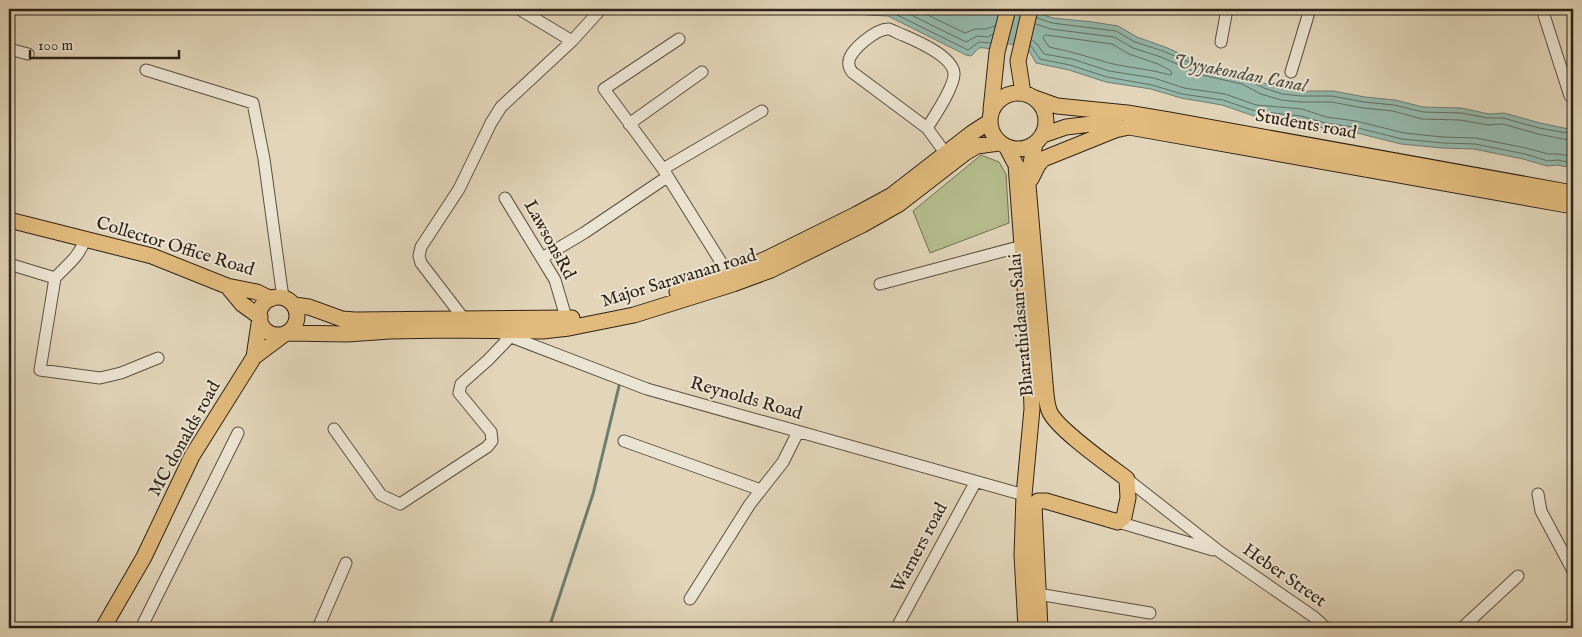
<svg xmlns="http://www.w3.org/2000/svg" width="1582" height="637" font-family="'IM FELL English',serif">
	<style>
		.green { fill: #b5bd8e; stroke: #727052 }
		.water { fill: #95b9ad; stroke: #6c7d71 }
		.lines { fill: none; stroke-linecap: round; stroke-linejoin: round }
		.shore { stroke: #626e62; stroke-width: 1 }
		.stream { stroke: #6c7d71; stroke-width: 3 }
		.minor-casing { stroke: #5b4f40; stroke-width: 13 }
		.major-casing { stroke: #2e2217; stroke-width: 17 }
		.minor { stroke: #ece4d2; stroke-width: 11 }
		.major { stroke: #e1ba7c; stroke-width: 15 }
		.labels { text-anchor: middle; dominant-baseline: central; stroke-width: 4; stroke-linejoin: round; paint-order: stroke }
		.street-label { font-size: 18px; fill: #2e2217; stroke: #ece4d2 }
		.water-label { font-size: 19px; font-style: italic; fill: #4d4f44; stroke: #ece4d2 }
	</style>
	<rect width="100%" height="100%" fill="#e2d5b9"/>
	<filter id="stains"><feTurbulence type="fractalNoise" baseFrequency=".004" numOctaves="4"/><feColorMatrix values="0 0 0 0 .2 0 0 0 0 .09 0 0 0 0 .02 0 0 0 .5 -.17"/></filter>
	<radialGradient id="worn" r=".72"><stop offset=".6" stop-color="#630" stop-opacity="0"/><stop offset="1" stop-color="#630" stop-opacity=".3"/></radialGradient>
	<path class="green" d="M 981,155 L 999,162 L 1006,174 L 1009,223 L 930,253 L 913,211 Z"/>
	<path class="water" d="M 854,9 L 1025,9 L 1053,18 L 1093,22 L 1118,26 L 1137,37 L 1165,47 L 1206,65 L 1246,73 L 1266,84 L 1283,89 L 1302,91 L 1333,91 L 1365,97 L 1395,100 L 1423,107 L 1461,108 L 1489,114 L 1504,113 L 1540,123 L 1573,130 L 1573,168 L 1557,165 L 1547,166 L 1523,159 L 1474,149 L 1442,148 L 1401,144 L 1353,132 L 1323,128 L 1300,121 L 1254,116 L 1222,105 L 1181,98 L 1151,89 L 1106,82 L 1069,70 L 1036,63 C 1033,59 1031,52 1027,50 C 1016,42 1001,42 990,49 C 976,46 980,48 971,56 L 966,55 L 888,16 L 866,15 Z"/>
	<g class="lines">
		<path class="shore" d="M 866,9 L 891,12 L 968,50 L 979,42 L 990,43
			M 899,9 L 966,42 L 977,36 L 988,37 L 993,34
			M 915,9 L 965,33 L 975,29 L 986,29 L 995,26
			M 1037,18 L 1052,23 L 1116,31 L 1135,42 L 1163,51 L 1205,69 L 1244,78 L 1264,88 L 1282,94 L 1301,96 L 1332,96 L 1364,102 L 1394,105 L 1423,112 L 1461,113 L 1488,118 L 1503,118 L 1539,128 L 1573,134
			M 1036,24 L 1051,29 L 1114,37 L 1133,48 L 1161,57 L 1202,75 L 1242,84 L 1261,94 L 1281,100 L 1301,102 L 1332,102 L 1363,108 L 1393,111 L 1422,119 L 1460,120 L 1488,125 L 1503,124 L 1538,134 L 1573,141
			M 1046,35 L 1112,44 L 1129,54 L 1158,64 L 1171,71 L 1172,74 L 1170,75 C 1150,69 1129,68 1109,63 C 1089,57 1069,51 1049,47 L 1043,38 L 1044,36 Z
			M 1032,40 L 1037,44 L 1044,54 L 1072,59 L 1109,71 L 1154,78 L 1184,88 L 1225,94 L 1256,105 L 1302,109 L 1326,117 L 1356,121 L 1404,133 L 1443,137 L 1476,138 L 1526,148 L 1548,154 L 1559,154 L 1573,157
			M 1031,46 L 1040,59 L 1070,65 L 1107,77 L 1152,85 L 1182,94 L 1223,100 L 1255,111 L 1301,116 L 1325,123 L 1354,127 L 1402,139 L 1443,143 L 1475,144 L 1525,154 L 1548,161 L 1558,160 L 1573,163"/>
		<path class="stream" d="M 549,628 L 593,494 L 620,382"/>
		<g class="minor-casing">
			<path id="minor" d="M 1542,9 L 1570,96
				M 679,39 L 604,89 L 663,169 L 729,275
				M 572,41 L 601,9
				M 1221,42 L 1227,9
				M 9,49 L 28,54
				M 146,70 L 253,103 L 264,159 L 283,298
				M 1291,72 L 1310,9
				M 629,124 L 702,72
				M 927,128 L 852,72 C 850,69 848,65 849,61 C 850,50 877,28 889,29 C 893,30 899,34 903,35 C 917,41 952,56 954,73 C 955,86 934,117 927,128 L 946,154
				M 663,169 L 762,111
				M 505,198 L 555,280 L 568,324
				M 542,258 L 584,233 L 667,177
				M 9,264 L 55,278 L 40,370 L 100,378 L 121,373 L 158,358
				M 55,278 C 68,264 78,258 85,240
				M 880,284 L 1022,246
				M 470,321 L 464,319 L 421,263 L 419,256 L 421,247 L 459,189 L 491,123 L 501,107 L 572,41 L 519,9
				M 501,333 L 647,389 L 1024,495
				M 334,429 L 381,495 L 400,504 L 487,447 L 492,441 L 491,432 L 459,393 L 461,384 L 488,360 L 511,336
				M 624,441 L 761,490
				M 1127,479 L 1220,552 L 1314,617 L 1326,628
				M 1538,494 L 1541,511 L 1573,571
				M 1118,522 L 1213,550
				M 1038,594 L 1150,613
				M 690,599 L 750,504 L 783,462 L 798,432
				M 141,628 L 238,433
				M 318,628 L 346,563
				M 895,628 L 898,625 L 975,483
				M 1462,628 L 1518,576"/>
		</g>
		<g class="major-casing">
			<path id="major" d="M990 121a28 28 0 1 1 56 0a28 28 0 1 1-56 0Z
				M 1023,93 L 1018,61 L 1030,9
				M 1032,97 L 1057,106 L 1127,113 L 1169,120 L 1573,193
				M 991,110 L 997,52 L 1008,9
				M 1043,135 L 1066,127 L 1092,124 L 1117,126
				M 1035,144 L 1029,172 L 1028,185 L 1045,383 C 1046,392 1046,402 1049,410 C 1054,427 1110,466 1127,479 L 1128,498 L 1124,517 L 1118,522 L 1046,501 L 1038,501 L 1034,505 L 1040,628
				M 1007,148 L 1016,165 L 1030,353 L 1032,409 L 1024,495 L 1022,555 L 1026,628
				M 1031,179 L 1038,165 L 1043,159 L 1115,130 L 1129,127 L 1573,206
				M 9,220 L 152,256 L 227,286 L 257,292 L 271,299
				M 227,286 L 242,304 L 260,317 L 254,357
				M 677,292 L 729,275 L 766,259 L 857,214 L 892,195 L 972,133 L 989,122
				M259 316a19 19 0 1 1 38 0a19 19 0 1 1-38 0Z
				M 294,305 L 309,307 L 342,319 L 355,320 L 572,318
				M 103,628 L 144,557 L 192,456 L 254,357 L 286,333 L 347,334 L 390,331 L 450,330 L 543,331 L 569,328 L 634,315 L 733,284 L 771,270 L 862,225 L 899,204 L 965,153 L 977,146 L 999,143"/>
		</g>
		<use href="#minor" class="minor"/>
		<use href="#major" class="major"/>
	</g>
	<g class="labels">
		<g class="street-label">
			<text transform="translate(1306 125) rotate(10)">Students road</text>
			<text transform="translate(549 240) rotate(61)">LawsonsRd</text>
			<text transform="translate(175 247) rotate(17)">Collector Office Road</text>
			<text transform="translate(679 279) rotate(-17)">Major Saravanan road</text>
			<text transform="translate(1022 325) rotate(-95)">Bharathidasan Salai</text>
			<text transform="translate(746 399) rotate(16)">Reynolds Road</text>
			<text transform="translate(185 439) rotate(-61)">MC donalds road</text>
			<text transform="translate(920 548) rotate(-62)">Warners road</text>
			<text transform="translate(1284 576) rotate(35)">Heber Street</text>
		</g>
		<g class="water-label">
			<text transform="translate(1240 74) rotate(11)">Uyyakondan Canal</text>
		</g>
	</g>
	<rect width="1582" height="637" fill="none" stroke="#e2d5b9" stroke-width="30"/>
	<rect x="10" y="10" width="1562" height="617" fill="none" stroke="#2e2217" stroke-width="2.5"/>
	<rect x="15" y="15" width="1552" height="607" fill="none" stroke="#2e2217"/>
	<path d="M30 50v8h149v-8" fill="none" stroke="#2e2217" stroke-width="2.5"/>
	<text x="38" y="50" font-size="15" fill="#2e2217" stroke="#ece4d2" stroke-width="4" paint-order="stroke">100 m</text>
	<rect width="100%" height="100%" filter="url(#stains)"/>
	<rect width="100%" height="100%" fill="url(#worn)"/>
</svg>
